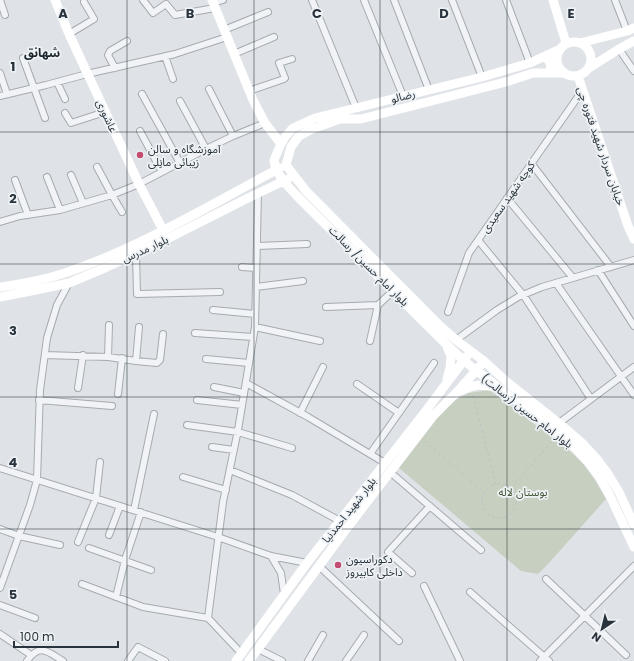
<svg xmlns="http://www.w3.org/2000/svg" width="634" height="661" font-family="Poppins,'Noto Sans Arabic',sans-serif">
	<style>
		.green { fill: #c7d0c0 }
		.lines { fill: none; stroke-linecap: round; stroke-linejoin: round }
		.street-casing { stroke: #a5abb1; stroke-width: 8 }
		.path { stroke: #bdc1c6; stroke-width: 1; stroke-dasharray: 3 3; stroke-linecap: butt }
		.street { stroke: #f1f3f6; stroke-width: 6 }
		.secondary { stroke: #fff; stroke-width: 9 }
		.grid { fill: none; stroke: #29333d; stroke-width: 1; stroke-opacity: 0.55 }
		.poi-dot { fill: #c34c71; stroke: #eef2f5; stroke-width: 1.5 }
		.labels { text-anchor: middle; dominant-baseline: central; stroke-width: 3.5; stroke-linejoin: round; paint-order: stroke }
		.street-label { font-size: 11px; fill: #29333d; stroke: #eef2f5 }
		.poi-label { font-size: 11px; fill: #29333d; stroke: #eef2f5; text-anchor: start }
		.park-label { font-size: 11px; fill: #425737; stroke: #eef2f5 }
		.neighbourhood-label { font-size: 12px; font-weight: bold; fill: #1b242d; stroke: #eef2f5 }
		.grid-label { font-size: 13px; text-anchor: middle; font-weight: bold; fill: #29333d; stroke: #eef2f5; stroke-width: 3.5; stroke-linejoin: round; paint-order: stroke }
	</style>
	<rect width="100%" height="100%" fill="#dfe3e7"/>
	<path class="green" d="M 489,390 L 569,450 L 584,465 L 595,480 L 606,499 L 549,563 L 538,574 L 521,571 L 399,468 L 446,407 L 455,400 L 469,393 Z"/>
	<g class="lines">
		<g class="street-casing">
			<path id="street" d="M 0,0 L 5,15
				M 143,0 L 153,13 L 166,4 L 175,15 L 215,8
				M 312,0 L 356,108
				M 364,0 L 403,96
				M 394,0 L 429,90
				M 452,0 L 482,77
				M 506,0 L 530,63
				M 615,0 L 627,31
				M 213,3 L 223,0
				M 224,30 L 268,12
				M 69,34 L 94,19 L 84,2
				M 619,49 L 634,71
				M 234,54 L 274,37
				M 165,56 L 173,79
				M 23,58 L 45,118
				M 115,68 L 108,55 L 110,51 L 127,41
				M 0,73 L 7,94
				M 57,82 L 65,99
				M 209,89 L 233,136
				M 249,91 L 284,79 L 285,78 L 279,63 L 292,59
				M 142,94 L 180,163
				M 0,96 L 46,85 L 87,74 L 175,54 L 227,37
				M 180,101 L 206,149
				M 65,113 L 71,123 L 105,112
				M 140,131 L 162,172
				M 531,163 L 611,267
				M 97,167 L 112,195 L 122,212
				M 71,175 L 83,203
				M 47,177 L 60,210
				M 15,180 L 28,215
				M 507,198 L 573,278
				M 0,222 L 20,216 L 60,210 L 112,195 L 139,184 L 206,149 L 233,136 L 265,123
				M 478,240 L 524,296 L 591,399
				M 257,246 L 307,244
				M 135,251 L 136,254 L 137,294 L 220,292
				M 242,267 L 256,268
				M 598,270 L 634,326
				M 556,283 L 634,395
				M 256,287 L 303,281
				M 326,307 L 378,305
				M 213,310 L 255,314
				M 448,312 L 469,253 L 582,91
				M 255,327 L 320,341
				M 195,333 L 253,337
				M 456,340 L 497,310 L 518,297 L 542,287 L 634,260
				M 370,341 L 378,305 L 393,291
				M 45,355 L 108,357 L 136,361 L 157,363 L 160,360 L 163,334
				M 108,357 L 109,325
				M 206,359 L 249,363
				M 136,361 L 139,327
				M 246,383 L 308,417 L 385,463
				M 357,384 L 399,413
				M 214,387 L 244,393
				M 78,388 L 83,355
				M 118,394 L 122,358
				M 39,400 L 112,406
				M 197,400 L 242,405
				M 300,413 L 323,367
				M 559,423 L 634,367
				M 187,425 L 238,432 L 292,448
				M 212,447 L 234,450
				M 370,454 L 434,363
				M 0,468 L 218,537 L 271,556 L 307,563
				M 230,470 L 292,495 L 340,521
				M 390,472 L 481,550
				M 183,477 L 226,490
				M 134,510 L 154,414
				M 0,529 L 19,536 L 60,545
				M 109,535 L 120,506
				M 78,542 L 96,498 L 100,462
				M 89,548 L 151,570
				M 271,556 L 281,573 L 284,594
				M 319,566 L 399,641
				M 412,573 L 388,552 L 430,506
				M 546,579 L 626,655
				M 82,584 L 143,607 L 208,618
				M 424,586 L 460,661
				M 0,588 L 30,505 L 37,480 L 40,390 L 47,338 L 57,305 L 69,283
				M 470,592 L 549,661
				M 116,597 L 125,560 L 141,512
				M 0,605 L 35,618
				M 0,634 L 31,655
				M 258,649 L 282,661
				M 241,653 L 208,618 L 223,502 L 238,430 L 255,327 L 258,193
				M 27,661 C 40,642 48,652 63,661
				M 128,661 L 138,647 L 165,661
				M 308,661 L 323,635
				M 346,661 L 364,635
				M 540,661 L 634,566"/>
		</g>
		<path class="path" d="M 473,395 L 496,485
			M 425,441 L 484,493
			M482 501a17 17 0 1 1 34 0a17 17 0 1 1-34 0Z
			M 511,489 L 553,440"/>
		<use href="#street" class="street"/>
		<path class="secondary" d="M 55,0 L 69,34 L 139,184 L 163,230
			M 212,0 L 253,100 L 265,123 L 281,144
			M 553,0 L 566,43
			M557 59a17 17 0 1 1 34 0a17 17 0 1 1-34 0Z
			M 580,43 L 627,31 L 634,28
			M 558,50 L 530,63 L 482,77 L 315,118 L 293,128 L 285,137 L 281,144 L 274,160 L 276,170 L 284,182 L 297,196 L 444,342 L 464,361 L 554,430 L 576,449 L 589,463 L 600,478 L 610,496 L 634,547
			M 544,57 C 551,60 553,67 548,73
			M 589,68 L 619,49 L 634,41
			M 578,76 L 628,226 L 634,239
			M 286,165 L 306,191 L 441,327 L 456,340 L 484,361 L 507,382 L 561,425 L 583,444 L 596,458 L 608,474 L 619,492 L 634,525
			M 286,165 L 291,147 L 299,136 L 312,129 L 340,119 L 361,119 L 509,81 L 533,73 L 564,73
			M 0,287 C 22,284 44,280 65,273 C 141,247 210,205 280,168
			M 0,297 L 36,290 L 69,283 L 107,267 L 159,243 L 250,197 L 288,179
			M 447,347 L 451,356 L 450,368 L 447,379
			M 460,391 C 475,384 481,384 496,387
			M 236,661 L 307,563 L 425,412 L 467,356
			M 249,661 L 344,532 L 433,416 L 457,392 L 480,366"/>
	</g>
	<path class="grid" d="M 127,0 L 127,661M 254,0 L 254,661M 380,0 L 380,661M 507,0 L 507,661M 0,132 L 634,132M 0,264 L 634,264M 0,397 L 634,397M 0,529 L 634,529"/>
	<g class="poi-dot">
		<circle cx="140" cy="155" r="4"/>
		<circle cx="338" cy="565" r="4"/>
	</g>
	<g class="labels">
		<g class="street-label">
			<text transform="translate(403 96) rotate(-14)">رضالو</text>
			<text transform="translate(107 116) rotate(65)">عاشوری</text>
			<text transform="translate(601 146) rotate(71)">خیابان سردار شهید فتوره چی</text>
			<text transform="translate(508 197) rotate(-55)">کوچه شهید سعیدی</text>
			<text transform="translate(145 249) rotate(-25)">بلوار مدرس</text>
			<text transform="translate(369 266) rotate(45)">بلوار امام حسین/ رسالت</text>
			<text transform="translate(527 411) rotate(38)">بلوار امام حسین (رسالت)</text>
			<text transform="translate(349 510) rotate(-52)">بلوار شهید احمدنیا</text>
		</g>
		<g class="poi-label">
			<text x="148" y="149">آموزشگاه و سالن<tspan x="148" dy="13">زیبائی مانِلی</tspan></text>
			<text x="346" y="559">دکوراسیون<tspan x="346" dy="13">داخلی کابیروز</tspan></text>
		</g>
		<g class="park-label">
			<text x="523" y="492">بوستان لاله</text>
		</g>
		<g class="neighbourhood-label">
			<text x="42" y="52">شهانق</text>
		</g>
	</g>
	<g class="grid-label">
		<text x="63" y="18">A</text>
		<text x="190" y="18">B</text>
		<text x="317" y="18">C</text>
		<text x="444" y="18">D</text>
		<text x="571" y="18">E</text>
		<text x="13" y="71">1</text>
		<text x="13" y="203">2</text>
		<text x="13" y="335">3</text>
		<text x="13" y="467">4</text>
		<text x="13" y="599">5</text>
	</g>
	<g transform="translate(602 629) rotate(215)" stroke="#eef2f5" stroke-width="3" paint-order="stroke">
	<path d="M0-3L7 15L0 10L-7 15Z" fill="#29333d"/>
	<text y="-6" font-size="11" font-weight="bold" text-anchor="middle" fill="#29333d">N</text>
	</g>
	<path d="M14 641v6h104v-6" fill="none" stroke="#29333d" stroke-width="2"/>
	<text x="20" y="641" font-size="12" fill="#29333d" stroke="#eef2f5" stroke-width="3" paint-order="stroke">100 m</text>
</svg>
